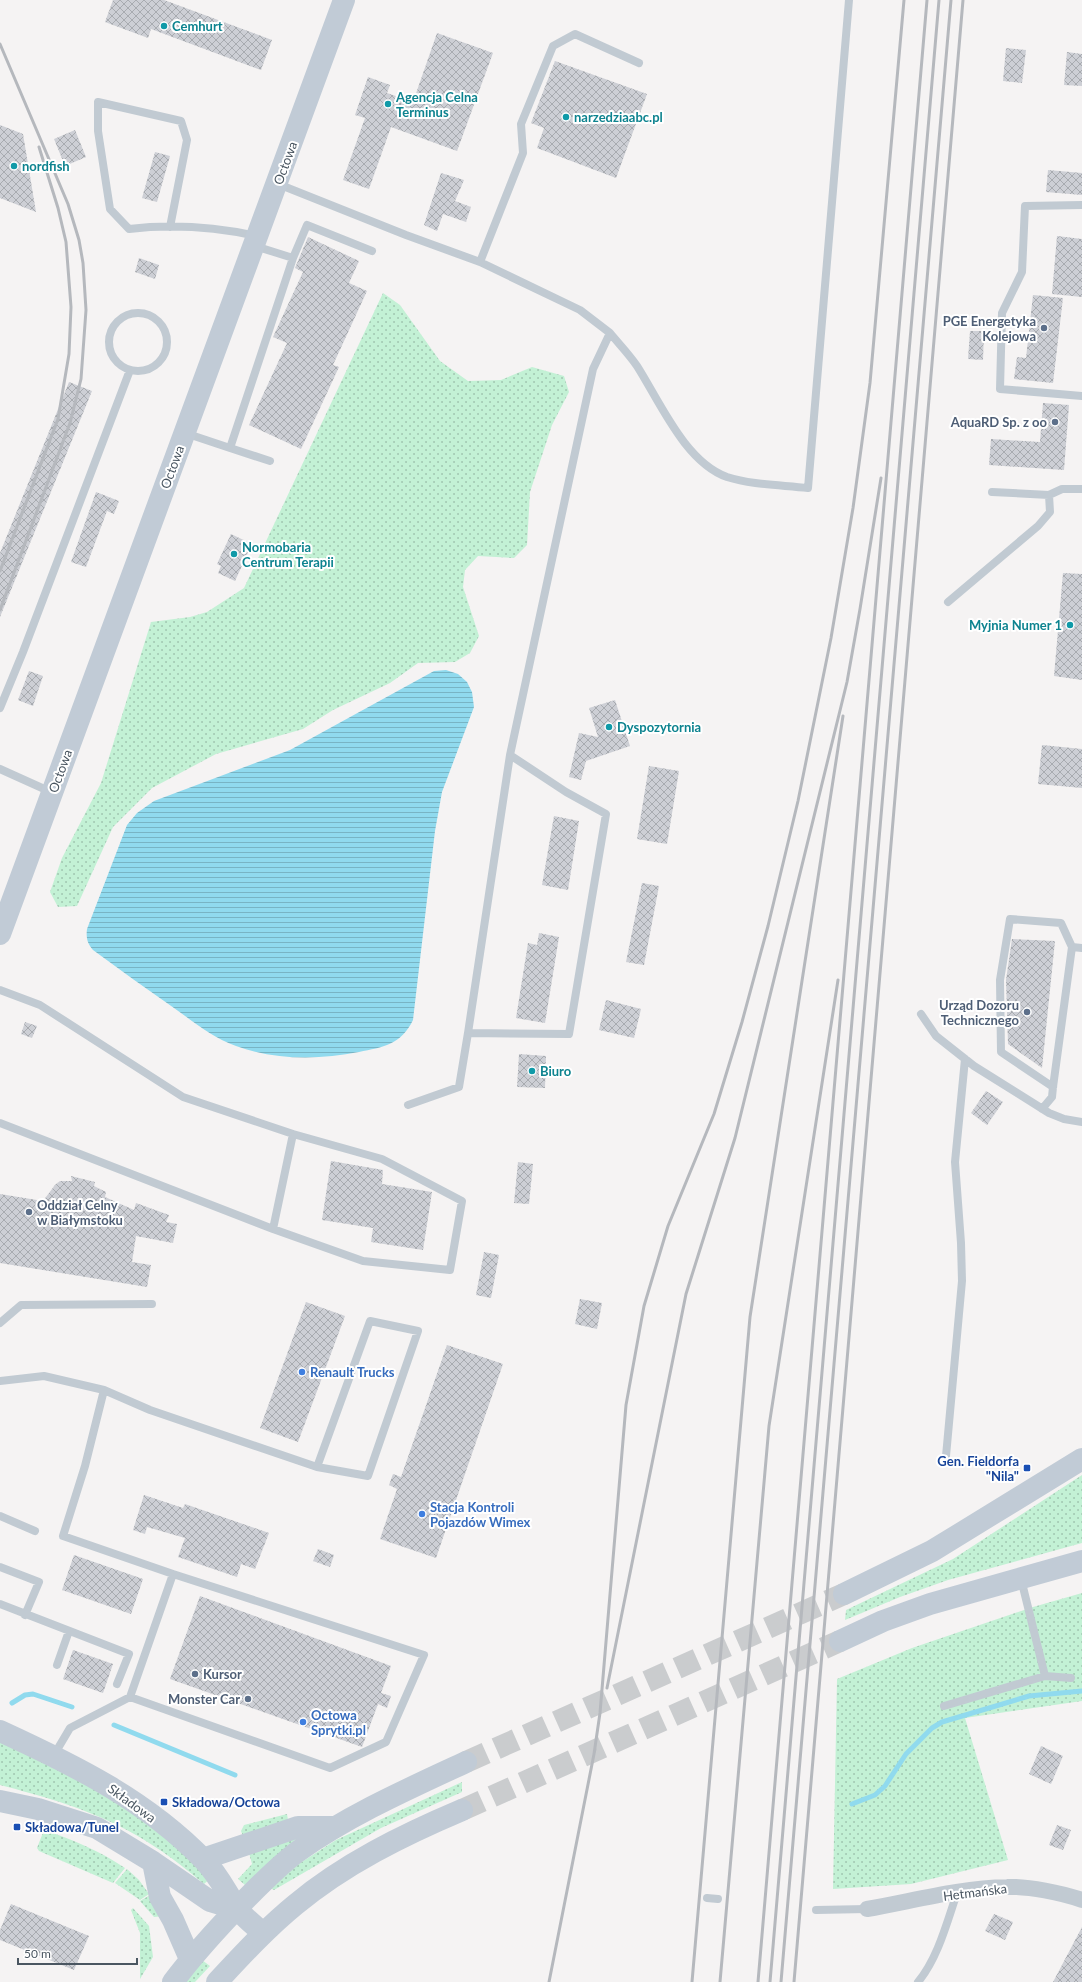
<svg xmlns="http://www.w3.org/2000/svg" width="1082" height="1982" font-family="Lato,sans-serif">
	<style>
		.grass { fill: url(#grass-dots) }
		.water { fill: url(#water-rules) }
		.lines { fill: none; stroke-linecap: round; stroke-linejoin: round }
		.stream { stroke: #90daee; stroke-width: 5 }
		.building { fill: url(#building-cross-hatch) }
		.secondary-tunnel { stroke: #caccce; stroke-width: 22; stroke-dasharray: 22 11; stroke-linecap: butt }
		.lane { stroke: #c1cad2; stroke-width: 8 }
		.street { stroke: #c1cad2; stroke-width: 16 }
		.secondary { stroke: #c1cbd6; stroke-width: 22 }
		.rail { stroke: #b5b8bd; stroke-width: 3 }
		.culture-dot { fill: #0f9aa8; stroke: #fff; stroke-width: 1.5 }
		.service-dot { fill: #5c6f8a; stroke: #fff; stroke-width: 1.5 }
		.shop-dot { fill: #3f7fe0; stroke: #fff; stroke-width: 1.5 }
		.transit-dot { fill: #1a4fb4; stroke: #fff; stroke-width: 1.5 }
		.labels { text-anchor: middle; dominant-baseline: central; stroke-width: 4; stroke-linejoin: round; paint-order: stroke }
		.culture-label { font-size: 13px; font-weight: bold; fill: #0d838f; stroke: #fff; text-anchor: start }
		.street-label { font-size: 13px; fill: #4a5661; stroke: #fff }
		.service-label { font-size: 13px; font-weight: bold; fill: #4e5e75; stroke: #fff; text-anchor: end }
		.shop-label { font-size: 13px; font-weight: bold; fill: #366cbe; stroke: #fff; text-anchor: start }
		.transit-label { font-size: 13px; font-weight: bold; fill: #164399; stroke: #fff; text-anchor: start }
	</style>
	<defs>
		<pattern id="grass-dots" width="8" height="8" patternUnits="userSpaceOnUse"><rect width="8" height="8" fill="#c3f1d5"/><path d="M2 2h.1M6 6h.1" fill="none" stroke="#a0c6b0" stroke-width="1.8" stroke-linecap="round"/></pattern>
		<pattern id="water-rules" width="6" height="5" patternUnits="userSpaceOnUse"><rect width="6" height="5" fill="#90daee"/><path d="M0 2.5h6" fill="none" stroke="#78b4c4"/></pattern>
		<pattern id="building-cross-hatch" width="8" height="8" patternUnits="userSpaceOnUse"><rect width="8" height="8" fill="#cdcfd5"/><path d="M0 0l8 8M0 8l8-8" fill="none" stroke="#a8abb0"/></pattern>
	</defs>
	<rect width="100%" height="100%" fill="#f5f3f3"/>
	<path class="grass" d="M 383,293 L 400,305 L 440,361 L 468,381 L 501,380 L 532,367 L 564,376 L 569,392 L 552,425 L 530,492 L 527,545 L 514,558 L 478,556 L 465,570 L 463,587 L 479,636 L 470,653 L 455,662 L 418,663 L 390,683 L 333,710 L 303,729 L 216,754 L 152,788 L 113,827 L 77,906 L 58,907 L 50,892 L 62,858 L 101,783 L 151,622 L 190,617 L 207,612 L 244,588 Z
		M 1082,1475 L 1082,1543 L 948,1580 L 900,1597 L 845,1620 L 846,1610 L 953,1559 Z
		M 1082,1593 L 1082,1701 L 965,1718 L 1008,1860 L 911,1884 L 833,1889 L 837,1679 L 912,1648 L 1033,1607 Z
		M 0,1742 L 77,1778 L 150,1824 L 211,1878 L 204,1884 C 137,1826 85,1807 0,1785 Z
		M 462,1782 L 462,1792 L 381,1828 L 274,1890 L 270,1888 L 297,1865 L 336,1840 Z
		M 287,1814 L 288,1820 L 243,1836 L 241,1831 L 244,1825 Z
		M 44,1830 C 74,1840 100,1851 125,1868 L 113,1883 L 39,1851 L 37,1848 Z
		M 303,1833 L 245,1885 L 238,1879 L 252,1864 L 249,1853 Z
		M 127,1869 L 139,1880 L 149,1894 L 140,1900 L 115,1883 Z
		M 150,1895 L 164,1916 L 154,1917 L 140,1901 Z
		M 133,1908 L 149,1926 L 153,1957 L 140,1979 L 140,1933 L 131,1910 Z
		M 202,1960 L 210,1966 L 195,1982 L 186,1982 Z"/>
	<path class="water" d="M 446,670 L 458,674 L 467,682 L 472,692 L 474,707 L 442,792 L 435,831 L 413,1020 C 401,1045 383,1047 359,1052 C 318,1060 275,1060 236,1046 C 213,1038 194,1022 174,1008 C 147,989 120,970 93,950 C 87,943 86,937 87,929 L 127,825 L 137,813 L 154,801 L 290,750 L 434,671 Z"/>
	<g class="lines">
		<path class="stream" d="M 12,1703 L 25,1695 L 33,1694 L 72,1707
			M 114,1725 L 235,1775
			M 852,1804 L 875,1795 L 885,1786 L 906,1754 L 932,1728 L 942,1722 L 1029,1696 L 1082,1691"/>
	</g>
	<path class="building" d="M 113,0 L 164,0 L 272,40 L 261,70 L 151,29 L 148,38 L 105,22 Z
		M 437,33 L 493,53 L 457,151 L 391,127 L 369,189 L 343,180 L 365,118 L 355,115 L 368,77 L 390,85 L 387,93 L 413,102 Z
		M 1006,48 L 1026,50 L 1022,83 L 1003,81 Z
		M 1067,52 L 1082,54 L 1082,86 L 1064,85 Z
		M 555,61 L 647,94 L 616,178 L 537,148 L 544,128 L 531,123 Z
		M 0,125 L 23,134 L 36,212 L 0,198 Z
		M 75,130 L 86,157 L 65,166 L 54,139 Z
		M 155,152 L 170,156 L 157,202 L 142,198 Z
		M 1048,170 L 1082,173 L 1082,195 L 1046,192 Z
		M 441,173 L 464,180 L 455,201 L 471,207 L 466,222 L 443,214 L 437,231 L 424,225 Z
		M 1057,236 L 1082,239 L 1082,297 L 1052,294 Z
		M 308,237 L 359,261 L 349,283 L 367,291 L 333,365 L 339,367 L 301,449 L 249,425 L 287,343 L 273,337 L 303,272 L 295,268 Z
		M 139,258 L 159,265 L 155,279 L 135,272 Z
		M 1033,295 L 1063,298 L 1053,383 L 1014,379 L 1017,357 L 1026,358 Z
		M 970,331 L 984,331 L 983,360 L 968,359 Z
		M 69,382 L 92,391 L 0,617 L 0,553 Z
		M 1043,403 L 1069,405 L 1064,470 L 989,465 L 991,439 L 1040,442 Z
		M 96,492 L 119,501 L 114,514 L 107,511 L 86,567 L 71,562 Z
		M 231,534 L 252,544 L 235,581 L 218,573 L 221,566 L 217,564 Z
		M 1063,573 L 1082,574 L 1082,680 L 1054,676 Z
		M 29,671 L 43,676 L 33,706 L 18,700 Z
		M 615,700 L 630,746 L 586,761 L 581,780 L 569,777 L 579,733 L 598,737 L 589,708 Z
		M 1042,745 L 1082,749 L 1082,788 L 1038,784 Z
		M 649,766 L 679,771 L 667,844 L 637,839 Z
		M 554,816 L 579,821 L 568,890 L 542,885 Z
		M 642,883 L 659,886 L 644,965 L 626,962 Z
		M 539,933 L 559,937 L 545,1023 L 516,1018 L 528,943 L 537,945 Z
		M 1012,939 L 1055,941 L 1042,1068 L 1008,1044 L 1006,980 Z
		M 606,1000 L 641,1009 L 634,1038 L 599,1030 Z
		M 25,1022 L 37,1026 L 32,1038 L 21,1034 Z
		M 519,1054 L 546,1056 L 545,1088 L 517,1087 Z
		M 986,1091 L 1003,1102 L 987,1125 L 971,1113 Z
		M 331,1161 L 383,1170 L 382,1184 L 432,1192 L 423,1250 L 371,1242 L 373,1228 L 322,1220 Z
		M 518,1162 L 533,1164 L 529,1204 L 514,1203 Z
		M 71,1176 L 95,1182 L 94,1186 L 106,1192 L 105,1197 L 134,1210 L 136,1203 L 169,1215 L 166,1222 L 177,1224 L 173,1243 L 136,1236 L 132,1262 L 151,1265 L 147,1287 L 0,1263 L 0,1194 L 43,1201 L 55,1185 L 60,1181 L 72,1181 Z
		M 484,1252 L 499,1255 L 491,1298 L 476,1295 Z
		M 580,1299 L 602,1303 L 597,1329 L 575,1324 Z
		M 306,1302 L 345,1316 L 298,1442 L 260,1428 Z
		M 447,1345 L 503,1364 L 436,1558 L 380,1539 L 397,1489 L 389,1485 L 393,1474 L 401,1477 Z
		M 144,1495 L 183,1508 L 185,1504 L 269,1533 L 255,1569 L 241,1564 L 237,1577 L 178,1557 L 185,1538 L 147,1527 L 145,1534 L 133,1530 Z
		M 318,1549 L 334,1555 L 330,1567 L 313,1561 Z
		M 74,1555 L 143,1579 L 131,1614 L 62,1590 Z
		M 200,1596 L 391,1666 L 381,1693 L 391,1696 L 387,1708 L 378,1704 L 362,1747 L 170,1679 Z
		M 73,1650 L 113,1664 L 103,1693 L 63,1679 Z
		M 1041,1746 L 1063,1756 L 1051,1784 L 1029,1774 Z
		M 1057,1825 L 1071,1830 L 1063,1850 L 1049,1845 Z
		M 11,1904 L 89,1936 L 74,1970 L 0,1940 L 0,1930 Z
		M 994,1914 L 1013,1922 L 1005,1940 L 985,1931 Z
		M 1082,1927 L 1082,1982 L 1053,1982 Z"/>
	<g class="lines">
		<path class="secondary-tunnel" d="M 466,1762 L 844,1594
			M 462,1810 L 840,1641"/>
		<path class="lane" d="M 278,184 L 406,235 L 480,262 L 580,310 L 610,333 L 593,369 L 510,755 L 566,792 L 606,814 L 569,1034 L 468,1033 L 510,755
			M 1082,205 L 1025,206 L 1022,272 L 1002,313 L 1000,389 L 1082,396
			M 170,227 L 187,140 L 181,121 L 98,102 L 98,131 L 110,209 L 129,229 C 172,224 215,227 257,236
			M 255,246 L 293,258 L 307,225 L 372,251
			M 480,262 L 523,153 L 521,124 L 553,46 L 575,34 L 639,63
			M109 342a29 29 0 1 1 58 0a29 29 0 1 1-58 0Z
			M 610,333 C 619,344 629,354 637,366 C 660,402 685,462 727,477 C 752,485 782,485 808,488 L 849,0
			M 185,433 L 230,448
			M 270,461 L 230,448 L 293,258
			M 992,492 L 1049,495 L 1062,489 L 1082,489
			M 948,602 L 1038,526 L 1050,512 L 1049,495
			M 0,708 L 23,652 L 130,370
			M 0,769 L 51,792
			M 1072,947 L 1082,948
			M 0,990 L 40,1005 L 183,1097 L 293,1134 L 273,1229 L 0,1123
			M 921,1014 L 936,1036 L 974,1066 L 1049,1113 L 1064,1119 L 1082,1122
			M 408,1105 L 459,1087 L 468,1033
			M 1042,1109 L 1052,1097 L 1053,1087 L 1072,947 L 1061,923 L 1010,919 L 1000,980 L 1001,1052 L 1053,1087
			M 273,1229 L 363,1261 L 450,1270 L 462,1201 L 382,1159 L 293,1134
			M 370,1321 L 418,1331 L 368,1476 L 317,1467 Z
			M 0,1323 L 21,1305 L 152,1304
			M 0,1381 L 44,1376 L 104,1390 L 150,1410 L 317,1467
			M 104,1390 L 85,1466 L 63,1536 L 173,1574 L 130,1697
			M 946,1456 L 962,1281 L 961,1243 L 955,1162 L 965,1059
			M 0,1516 L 35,1531
			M 0,1567 L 39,1582 L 25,1615
			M 1021,1579 L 1045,1676
			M 0,1604 L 129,1654 L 117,1684
			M 57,1665 L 69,1631
			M 944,1706 L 1045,1676 L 1071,1678
			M 54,1755 L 70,1728 L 130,1697 L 330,1768 L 386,1742 L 424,1655 L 173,1574
			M 707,1898 L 718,1899
			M 816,1910 L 867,1909
			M 918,1982 C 938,1958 947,1922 957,1893"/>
		<path class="street" d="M 867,1909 C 913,1901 960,1888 1007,1887 C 1028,1886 1062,1893 1082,1900"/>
		<path class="secondary" d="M 0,934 L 344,0
			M 844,1594 L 932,1551 L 1082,1459
			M 840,1641 L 883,1621 L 930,1604 L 1082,1561
			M 0,1731 C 74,1765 146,1800 204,1860 C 219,1876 225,1890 237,1908 C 243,1917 254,1925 263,1933
			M 0,1801 L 38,1809 L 97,1828 L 153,1862 L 210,1901 L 237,1909
			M 203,1859 L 298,1827 L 335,1827
			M 153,1862 L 160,1897 L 173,1920 L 190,1959
			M 173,1982 C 194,1954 217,1929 241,1904 C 259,1886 277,1867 297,1852 C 349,1815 408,1789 466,1762
			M 217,1982 C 242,1955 267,1928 295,1905 C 344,1864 403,1835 462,1810"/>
		<path class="rail" d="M 0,44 L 68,204 L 79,240 L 83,263 L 86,310 L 81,379 L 70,423 L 0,610
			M 0,571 L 58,419 L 69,354 L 71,307 L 66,242 L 58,208 L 39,147
			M 607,1688 L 686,1294 L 735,1138 L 847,682 L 860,609 L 881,478
			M 594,1754 L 600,1713 L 626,1405 L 644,1306 L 668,1226 L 714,1114 L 742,1022 L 768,926 L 798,801 L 831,638 L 853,508 L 870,383 L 904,0
			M 549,1982 L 595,1749
			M 692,1982 L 750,1317 L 843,716
			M 720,1982 L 769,1426 L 838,980
			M 758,1982 L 927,0
			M 770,1982 L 939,0
			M 781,1982 L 951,0
			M 794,1982 L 963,0"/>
	</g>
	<g class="culture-dot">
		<circle cx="164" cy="26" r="4"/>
		<circle cx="388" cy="104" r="4"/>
		<circle cx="566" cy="117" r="4"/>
		<circle cx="14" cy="166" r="4"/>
		<circle cx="234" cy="554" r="4"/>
		<circle cx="1070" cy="625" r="4"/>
		<circle cx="609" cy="727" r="4"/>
		<circle cx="532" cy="1071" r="4"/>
	</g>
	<g class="service-dot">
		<circle cx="1044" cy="328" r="4"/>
		<circle cx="1055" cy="422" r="4"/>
		<circle cx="1027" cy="1012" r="4"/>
		<circle cx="29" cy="1212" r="4"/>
		<circle cx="195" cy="1674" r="4"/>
		<circle cx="248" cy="1699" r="4"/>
	</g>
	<g class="shop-dot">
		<circle cx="302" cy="1372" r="4"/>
		<circle cx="422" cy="1514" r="4"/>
		<circle cx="303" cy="1722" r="4"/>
	</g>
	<g class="transit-dot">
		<rect x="1023" y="1464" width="8" height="8" rx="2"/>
		<rect x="160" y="1798" width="8" height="8" rx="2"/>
		<rect x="13" y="1823" width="8" height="8" rx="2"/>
	</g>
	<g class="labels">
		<g class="culture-label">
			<text x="172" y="26">Cemhurt</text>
			<text x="396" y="97">Agencja Celna<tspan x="396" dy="15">Terminus</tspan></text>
			<text x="574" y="117">narzedziaabc.pl</text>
			<text x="22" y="166">nordfish</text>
			<text x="242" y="547">Normobaria<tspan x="242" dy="15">Centrum Terapii</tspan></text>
			<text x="1062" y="625" text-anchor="end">Myjnia Numer 1</text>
			<text x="617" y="727">Dyspozytornia</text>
			<text x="540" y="1071">Biuro</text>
		</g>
		<g class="street-label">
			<text transform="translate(285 163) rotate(-70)">Octowa</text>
			<text transform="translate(172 467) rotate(-70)">Octowa</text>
			<text transform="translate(60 771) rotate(-70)">Octowa</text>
			<text transform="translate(132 1803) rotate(36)">Składowa</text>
			<text transform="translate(975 1892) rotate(-7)">Hetmańska</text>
		</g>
		<g class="service-label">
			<text x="1036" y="321">PGE Energetyka<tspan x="1036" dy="15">Kolejowa</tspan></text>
			<text x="1047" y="422">AquaRD Sp. z oo</text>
			<text x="1019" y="1005">Urząd Dozoru<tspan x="1019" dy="15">Technicznego</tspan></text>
			<text x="37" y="1205" text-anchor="start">Oddział Celny<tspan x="37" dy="15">w Białymstoku</tspan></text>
			<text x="203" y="1674" text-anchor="start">Kursor</text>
			<text x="240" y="1699">Monster Car</text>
		</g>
		<g class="shop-label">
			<text x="310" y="1372">Renault Trucks</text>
			<text x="430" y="1507">Stacja Kontroli<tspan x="430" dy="15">Pojazdów Wimex</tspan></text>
			<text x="311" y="1715">Octowa<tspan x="311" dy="15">Sprytki.pl</tspan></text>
		</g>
		<g class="transit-label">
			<text x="1019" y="1461" text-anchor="end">Gen. Fieldorfa<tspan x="1019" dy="15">"Nila"</tspan></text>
			<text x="172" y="1802">Składowa/Octowa</text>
			<text x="25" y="1827">Składowa/Tunel</text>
		</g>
	</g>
	<path d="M18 1958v6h119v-6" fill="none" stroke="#4a5661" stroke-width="2"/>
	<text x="24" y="1958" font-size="12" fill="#4a5661" stroke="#ffffff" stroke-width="3" paint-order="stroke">50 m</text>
</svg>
